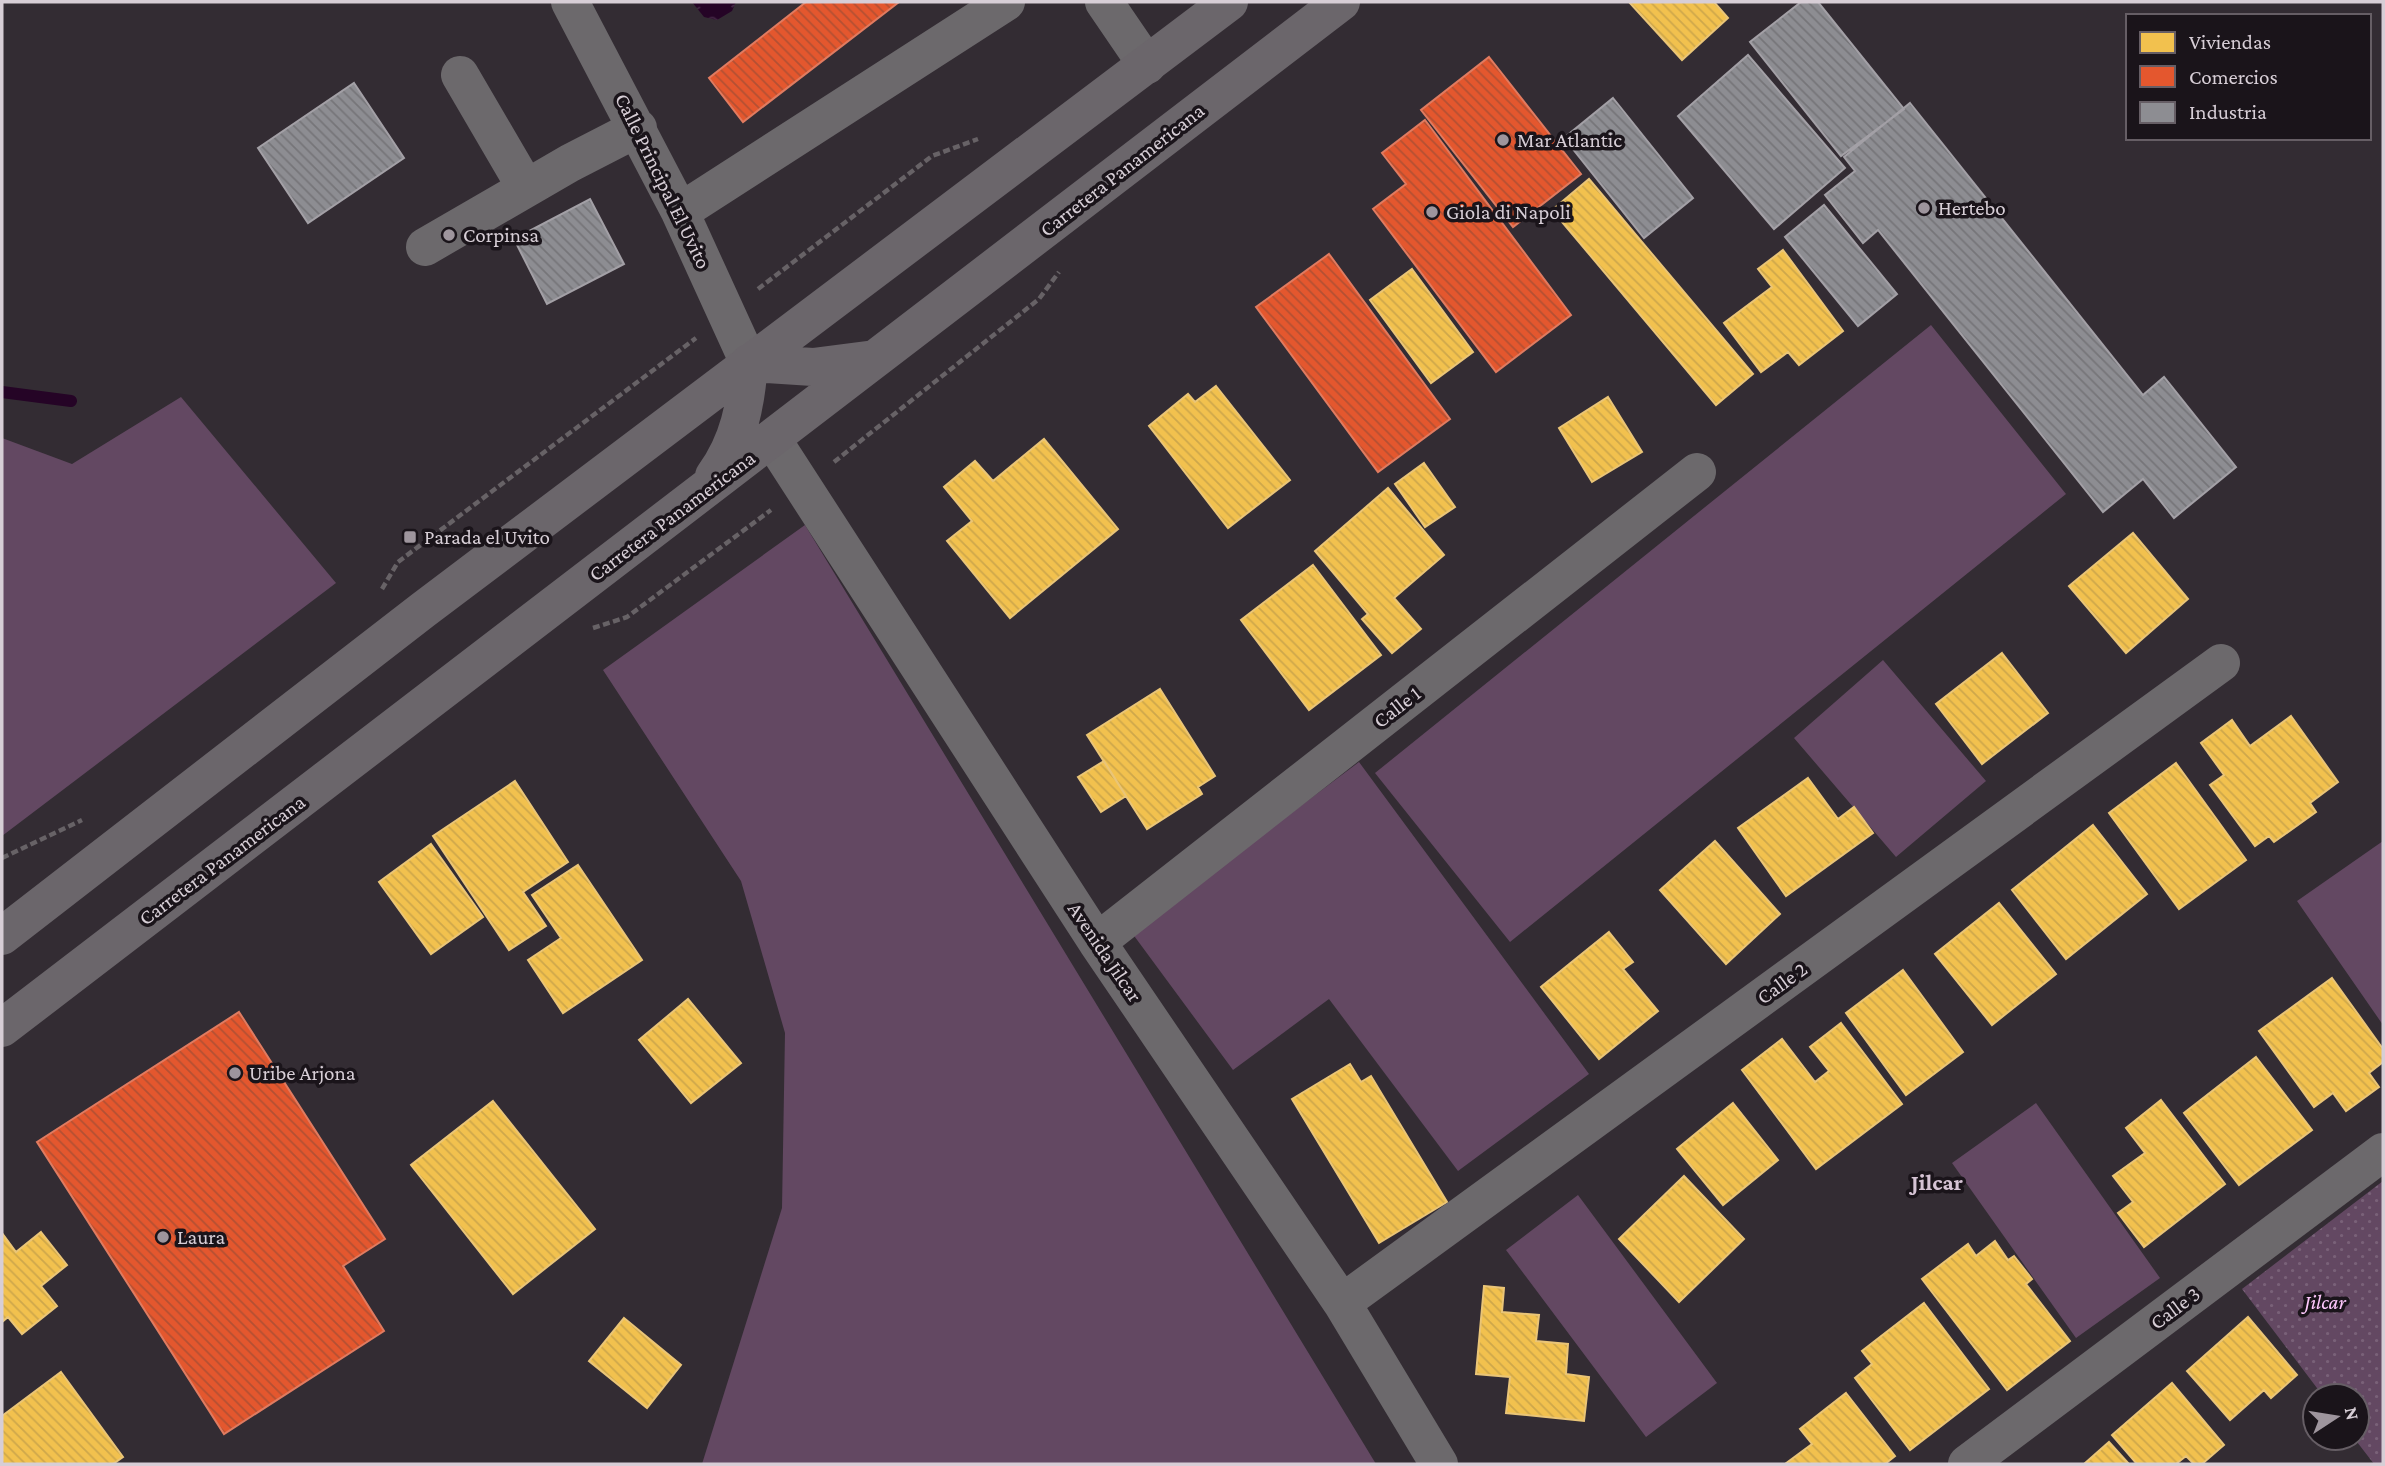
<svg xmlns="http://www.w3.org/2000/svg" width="2385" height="1466" font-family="'Crimson Pro',serif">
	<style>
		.green { fill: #634862 }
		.park { fill: url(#park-dots) }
		.water { fill: url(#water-ripples) }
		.homes { fill: url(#homes-back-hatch); stroke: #eac577; stroke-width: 2 }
		.shops { fill: url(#shops-back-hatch); stroke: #e07b60; stroke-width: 2 }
		.industry { fill: url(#industry-back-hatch); stroke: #a3a0a6; stroke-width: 2 }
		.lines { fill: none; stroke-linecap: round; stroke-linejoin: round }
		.stream { stroke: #250426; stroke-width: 12 }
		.path { stroke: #676266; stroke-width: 4.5; stroke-dasharray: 7 3.5; stroke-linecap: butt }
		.minor { stroke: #6c696c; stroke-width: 38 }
		.highway { stroke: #6b666b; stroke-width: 38 }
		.poi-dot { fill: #9e959d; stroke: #1a141a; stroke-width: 2.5 }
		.labels { text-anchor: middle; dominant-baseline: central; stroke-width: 7; stroke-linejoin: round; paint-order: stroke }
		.poi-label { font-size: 21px; fill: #d7ced6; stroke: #1a141a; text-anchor: start }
		.street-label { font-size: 21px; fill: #d7ced6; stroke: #1a141a }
		.park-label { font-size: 21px; font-style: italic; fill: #ffc8fd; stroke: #1a141a }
		.neighbourhood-label { font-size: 23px; font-weight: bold; fill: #d5c3d4; stroke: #1a141a }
	</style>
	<defs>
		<pattern id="park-dots" width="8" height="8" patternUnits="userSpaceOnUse" patternTransform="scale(1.75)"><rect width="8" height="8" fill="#634862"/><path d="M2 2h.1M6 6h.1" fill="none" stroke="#796178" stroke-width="1.8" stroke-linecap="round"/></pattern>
		<pattern id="water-ripples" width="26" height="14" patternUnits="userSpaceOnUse" patternTransform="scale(1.75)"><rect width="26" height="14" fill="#250426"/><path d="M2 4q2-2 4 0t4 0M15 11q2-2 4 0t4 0" fill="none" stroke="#442745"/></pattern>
		<pattern id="homes-back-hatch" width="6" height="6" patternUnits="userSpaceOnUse" patternTransform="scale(1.75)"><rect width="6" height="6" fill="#f2c14e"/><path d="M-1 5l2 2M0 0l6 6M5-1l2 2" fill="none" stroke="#cea74b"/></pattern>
		<pattern id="shops-back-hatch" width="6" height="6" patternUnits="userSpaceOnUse" patternTransform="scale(1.75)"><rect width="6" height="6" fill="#e4572e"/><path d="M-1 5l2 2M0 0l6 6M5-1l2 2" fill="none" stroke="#b35033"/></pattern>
		<pattern id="industry-back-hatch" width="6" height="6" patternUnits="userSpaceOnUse" patternTransform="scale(1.75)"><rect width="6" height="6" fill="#8d8d92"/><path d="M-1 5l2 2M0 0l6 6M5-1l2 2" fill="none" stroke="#767579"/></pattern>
	</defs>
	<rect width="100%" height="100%" fill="#332c33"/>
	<path class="green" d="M 1931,325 L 2066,494 L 1510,942 L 1375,773 Z
		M 181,397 L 336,583 L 2,836 L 2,438 L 72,464 Z
		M 805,525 L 1376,1464 L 702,1464 L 782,1208 L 785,1033 L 741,881 L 603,670 Z
		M 1883,660 L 1986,781 L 1896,857 L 1794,738 Z
		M 1359,762 L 1589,1074 L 1458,1171 L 1329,999 L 1233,1070 L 1132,933 Z
		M 2383,841 L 2383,1025 L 2297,901 Z
		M 2036,1103 L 2160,1278 L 2076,1338 L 1952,1163 Z
		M 1578,1195 L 1717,1383 L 1646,1437 L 1506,1250 Z"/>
	<path class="park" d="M 2383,1181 L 2383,1464 L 2374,1464 L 2354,1438 L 2357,1438 L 2357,1396 L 2323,1396 L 2242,1289 Z"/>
	<path class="water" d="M 692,2 L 736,2 L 732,11 L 717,20 L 704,17 Z"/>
	<path class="homes" d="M 1629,2 L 1714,2 L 1728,18 L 1682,60 Z
		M 1589,179 L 1753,374 L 1716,405 L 1552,210 Z
		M 1783,250 L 1843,331 L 1799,365 L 1788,352 L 1761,372 L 1724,323 L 1772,287 L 1758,269 Z
		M 1412,269 L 1473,352 L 1431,383 L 1370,300 Z
		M 1216,386 L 1290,480 L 1228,528 L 1149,426 L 1188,394 L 1195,402 Z
		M 1608,397 L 1642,452 L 1592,482 L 1559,428 Z
		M 1044,439 L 1118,529 L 1010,618 L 947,541 L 972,521 L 944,487 L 975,461 L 993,481 Z
		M 1424,463 L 1455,507 L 1425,527 L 1395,484 Z
		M 1388,488 L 1444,555 L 1394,598 L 1421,629 L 1392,653 L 1362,619 L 1368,614 L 1315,551 Z
		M 2133,533 L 2188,599 L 2126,653 L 2069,586 Z
		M 1313,565 L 1381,655 L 1309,710 L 1241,620 Z
		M 2002,653 L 2048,713 L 1982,764 L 1936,704 Z
		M 1160,689 L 1215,776 L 1198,787 L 1202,794 L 1147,829 L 1087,735 Z
		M 2291,716 L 2338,782 L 2310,803 L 2316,812 L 2274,842 L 2269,836 L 2255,846 L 2210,785 L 2224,775 L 2201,743 L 2232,720 L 2250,746 Z
		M 1104,761 L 1126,796 L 1101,812 L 1078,777 Z
		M 2176,763 L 2246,860 L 2179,909 L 2109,813 Z
		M 1808,778 L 1838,819 L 1854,807 L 1873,833 L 1786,896 L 1738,828 Z
		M 515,781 L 568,862 L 523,892 L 546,926 L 509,950 L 433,836 Z
		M 2093,825 L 2147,894 L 2066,959 L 2012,890 Z
		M 1715,841 L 1780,914 L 1726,964 L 1660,890 Z
		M 431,844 L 483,917 L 431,954 L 379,882 Z
		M 578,865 L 642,960 L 563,1013 L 528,960 L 561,938 L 532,895 Z
		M 1999,903 L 2056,974 L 1992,1025 L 1935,954 Z
		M 1609,932 L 1633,962 L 1623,969 L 1658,1011 L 1599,1059 L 1541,987 Z
		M 1903,970 L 1963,1052 L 1906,1095 L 1846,1013 Z
		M 2332,978 L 2383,1049 L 2383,1062 L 2369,1073 L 2379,1087 L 2346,1111 L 2333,1093 L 2314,1107 L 2259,1031 Z
		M 688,999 L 741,1063 L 691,1103 L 639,1040 Z
		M 1841,1023 L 1902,1104 L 1816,1169 L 1742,1070 L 1782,1039 L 1815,1082 L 1829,1071 L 1810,1047 Z
		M 2256,1057 L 2312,1130 L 2239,1185 L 2184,1113 Z
		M 1350,1064 L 1361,1082 L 1371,1076 L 1447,1202 L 1379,1243 L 1292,1099 Z
		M 2161,1100 L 2225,1184 L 2144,1247 L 2118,1213 L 2133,1202 L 2113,1176 L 2145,1153 L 2126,1128 Z
		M 493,1101 L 595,1229 L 513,1294 L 411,1165 Z
		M 1733,1103 L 1778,1160 L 1723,1205 L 1677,1149 Z
		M 1684,1176 L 1744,1239 L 1679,1302 L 1619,1239 Z
		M 41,1232 L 67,1265 L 41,1286 L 57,1306 L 22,1334 L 8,1317 L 2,1322 L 2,1233 L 16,1252 Z
		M 1995,1241 L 2008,1260 L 2014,1256 L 2032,1279 L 2026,1284 L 2070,1341 L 2007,1390 L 1922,1279 L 1968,1244 L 1976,1256 Z
		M 1484,1286 L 1504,1288 L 1502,1312 L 1539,1315 L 1536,1341 L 1568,1344 L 1566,1374 L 1589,1377 L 1584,1421 L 1506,1413 L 1510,1377 L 1476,1374 Z
		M 1924,1303 L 1989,1389 L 1910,1450 L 1855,1378 L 1872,1364 L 1862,1351 Z
		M 2248,1317 L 2297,1375 L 2271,1398 L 2264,1390 L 2230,1420 L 2187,1371 Z
		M 624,1318 L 681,1365 L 647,1408 L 589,1361 Z
		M 61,1372 L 123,1457 L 113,1464 L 2,1464 L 2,1416 Z
		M 2172,1383 L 2224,1445 L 2202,1464 L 2194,1464 L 2186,1456 L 2176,1464 L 2137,1464 L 2112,1435 Z
		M 1846,1393 L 1895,1456 L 1885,1464 L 1785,1464 L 1812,1444 L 1800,1429 Z
		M 2109,1442 L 2129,1464 L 2084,1464 Z"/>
	<path class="shops" d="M 806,2 L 899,2 L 743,122 L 709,78 Z
		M 1489,57 L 1581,174 L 1513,227 L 1421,110 Z
		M 1425,120 L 1571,315 L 1496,372 L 1373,209 L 1406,184 L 1382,153 Z
		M 1329,254 L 1450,419 L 1378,472 L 1256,307 Z
		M 239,1012 L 385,1239 L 343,1266 L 384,1331 L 224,1434 L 37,1142 Z"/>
	<path class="industry" d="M 1801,2 L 1818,2 L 1904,109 L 1841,156 L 1750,42 Z
		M 1748,55 L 1845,168 L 1774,229 L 1678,116 Z
		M 354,83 L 404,158 L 308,223 L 258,148 Z
		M 1613,98 L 1693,198 L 1644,238 L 1564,138 Z
		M 1910,103 L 2143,395 L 2164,377 L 2236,467 L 2174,518 L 2143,479 L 2103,512 L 1878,230 L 1863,243 L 1825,195 L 1855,171 L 1844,157 Z
		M 590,199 L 624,264 L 547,304 L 514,239 Z
		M 1824,205 L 1897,294 L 1858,326 L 1785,237 Z"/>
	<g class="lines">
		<path class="stream" d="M 2,392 L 71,401"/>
		<path class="path" d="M 758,289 L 932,156 L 978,139
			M 834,462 L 1039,299 L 1059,272
			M 382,589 L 398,562 L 696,338
			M 593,628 L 627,617 L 771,510
			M 2,858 L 82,820"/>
		<path class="minor" d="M 570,2 L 680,212 L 749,363
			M 1104,2 L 1147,65
			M 460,75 L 526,188
			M 680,212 L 1006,2
			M 425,247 L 570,163 L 638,128
			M 772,439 L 1097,942 L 1342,1303 L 1439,1464
			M 1097,942 L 1697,472
			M 1342,1303 L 2221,663
			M 1967,1464 L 2383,1152"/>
		<path class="highway" d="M 749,363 L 813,367 L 875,359
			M 714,476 C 739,442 746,404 749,363
			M 2,936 L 423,610 L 1229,2
			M 2,1028 L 1341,2"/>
	</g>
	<g class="poi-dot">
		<circle cx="1503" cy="140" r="7"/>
		<circle cx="1924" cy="208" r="7"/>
		<circle cx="1432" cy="212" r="7"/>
		<circle cx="449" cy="235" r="7"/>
		<rect x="403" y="530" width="14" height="14" rx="3.5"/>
		<circle cx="235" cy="1073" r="7"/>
		<circle cx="163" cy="1237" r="7"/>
	</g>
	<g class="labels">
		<g class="poi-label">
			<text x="1517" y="140">Mar Atlantic</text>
			<text x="1938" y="208">Hertebo</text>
			<text x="1446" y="212">Giola di Napoli</text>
			<text x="463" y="235">Corpinsa</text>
			<text x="424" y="537">Parada el Uvito</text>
			<text x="249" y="1073">Uribe Arjona</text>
			<text x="177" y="1237">Laura</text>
		</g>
		<g class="street-label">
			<text transform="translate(1122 170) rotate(-38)">Carretera Panamericana</text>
			<text transform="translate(663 181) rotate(64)">Calle Principal El Uvito</text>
			<text transform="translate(672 516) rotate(-37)">Carretera Panamericana</text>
			<text transform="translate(1397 707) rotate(-38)">Calle 1</text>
			<text transform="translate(222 860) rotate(-37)">Carretera Panamericana</text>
			<text transform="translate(1105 952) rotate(56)">Avenida Jilcar</text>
			<text transform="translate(1782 983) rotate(-36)">Calle 2</text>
			<text transform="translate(2175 1308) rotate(-37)">Calle 3</text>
		</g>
		<g class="park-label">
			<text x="2325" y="1302">Jilcar</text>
		</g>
		<g class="neighbourhood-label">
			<text x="1937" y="1182">Jilcar</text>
		</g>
	</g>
	<rect width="2385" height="1466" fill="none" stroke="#d7ced6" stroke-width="7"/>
	<rect x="2126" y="14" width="245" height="126" fill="#1a141a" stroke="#665e65" stroke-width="2"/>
	<rect x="2140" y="32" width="35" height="21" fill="#f2c14e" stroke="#665e65" stroke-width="2"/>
	<text x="2189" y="49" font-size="21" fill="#d7ced6">Viviendas</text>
	<rect x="2140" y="66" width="35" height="21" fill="#e4572e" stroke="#665e65" stroke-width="2"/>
	<text x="2189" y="84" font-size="21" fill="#d7ced6">Comercios</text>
	<rect x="2140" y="102" width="35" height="21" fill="#8d8d92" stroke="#665e65" stroke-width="2"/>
	<text x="2189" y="119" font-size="21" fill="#d7ced6">Industria</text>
	<g transform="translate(2336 1417) rotate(78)"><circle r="33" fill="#1a141a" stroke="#665e65" stroke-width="2"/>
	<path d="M0-5L12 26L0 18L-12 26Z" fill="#9e959d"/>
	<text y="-10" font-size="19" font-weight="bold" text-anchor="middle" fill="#d7ced6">N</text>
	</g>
</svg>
